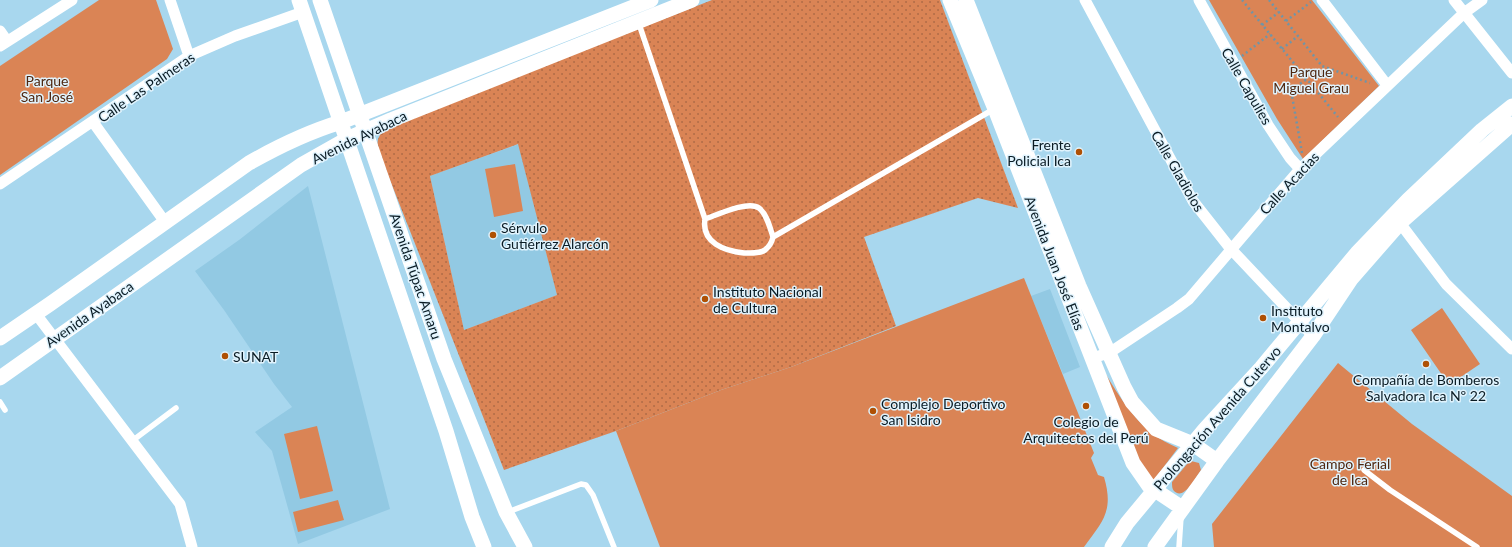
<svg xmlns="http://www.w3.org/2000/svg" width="1512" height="547" font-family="Lato,sans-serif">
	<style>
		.built { fill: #92c9e3 }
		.grass { fill: url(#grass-dots); fill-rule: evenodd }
		.park { fill: #da8455 }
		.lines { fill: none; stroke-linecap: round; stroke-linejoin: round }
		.path { stroke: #7095a7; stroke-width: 2.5; stroke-dasharray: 2 3; stroke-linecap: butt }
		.lane { stroke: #fff; stroke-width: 5.5 }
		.street { stroke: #fff; stroke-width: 11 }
		.secondary { stroke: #fff; stroke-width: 15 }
		.poi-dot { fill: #af5004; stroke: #e0f3fd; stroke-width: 1.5 }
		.labels { text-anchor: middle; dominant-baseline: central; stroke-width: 3; stroke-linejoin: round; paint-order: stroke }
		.park-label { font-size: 14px; fill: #4e260f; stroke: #e0f3fd }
		.street-label { font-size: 14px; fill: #091b24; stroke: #e0f3fd }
		.poi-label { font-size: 14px; fill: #091b24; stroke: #e0f3fd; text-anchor: start }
	</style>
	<defs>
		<pattern id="grass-dots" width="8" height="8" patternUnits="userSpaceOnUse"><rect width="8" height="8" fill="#da8455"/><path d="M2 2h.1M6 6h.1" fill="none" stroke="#af6b46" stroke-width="1.8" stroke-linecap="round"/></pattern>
	</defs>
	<rect width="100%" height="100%" fill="#a8d7ee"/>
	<path class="built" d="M 519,144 L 557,295 L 464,330 L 430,176 Z
		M 308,186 L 390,509 L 298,544 L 272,451 L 255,432 L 292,407 L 274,384 L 224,310 L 195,271 L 239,240 Z
		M 1050,289 L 1080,367 L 1063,374 L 1031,296 Z"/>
	<path class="grass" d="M 712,0 L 940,0 L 1018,208 L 978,198 L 864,237 L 896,326 L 791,367 L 721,390 L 616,431 L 504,470 L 377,147 L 378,139 L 383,129 ZM 518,144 L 557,295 L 464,330 L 430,176 Z"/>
	<path class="park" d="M 99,0 L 156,0 L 173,49 L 167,59 L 0,175 L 0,66 Z
		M 1209,0 L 1312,0 L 1379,86 L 1303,159 L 1277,119 Z
		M 515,164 L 523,211 L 494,217 L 485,169 Z
		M 1024,278 L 1094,453 L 1091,458 L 1098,475 L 1104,477 C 1114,511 1103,521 1084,547 L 660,547 L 616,431 L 721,390 L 791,367 Z
		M 1442,308 L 1480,364 L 1449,385 L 1411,330 Z
		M 1099,363 C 1113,386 1130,416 1151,432 C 1159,439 1169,444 1178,448 L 1153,481 L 1139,461 Z
		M 1338,363 L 1412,424 L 1512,496 L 1512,547 L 1214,547 L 1212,524 Z
		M 317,426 L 333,491 L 300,499 L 284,434 Z
		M 1191,461 L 1199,463 L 1201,470 C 1196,477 1184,501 1174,491 C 1172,489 1172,486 1172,482 L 1187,464 Z
		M 338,500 L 344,520 L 298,532 L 293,512 Z"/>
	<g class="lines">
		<path class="path" d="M 1242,0 L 1338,117
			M 1269,0 L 1322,66 L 1370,83
			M 1286,21 L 1311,2
			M 1262,25 L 1279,12
			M 1282,49 L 1298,36
			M 1242,56 L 1270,34
			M 1302,153 L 1291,90 L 1307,79"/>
		<path class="lane" d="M 638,21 L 705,219 C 717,215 748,200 759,208 C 767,214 770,228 773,237
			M 705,219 C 701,243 725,251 744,253 C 751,253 760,254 765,250 C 770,246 772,242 773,237 L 994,109
			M 0,402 L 5,410
			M 132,441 L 176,408
			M 1364,470 L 1390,490 L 1477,547
			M 508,512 L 581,484 L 586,485 L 593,495 L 614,547
			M 1179,547 L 1181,517"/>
		<path class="street" d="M 170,0 L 189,56
			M 1085,0 L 1193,201 L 1230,248 L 1313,336
			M 1199,0 L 1268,125 L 1290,158 L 1300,169
			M 1322,0 L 1387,85
			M 1454,0 L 1512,73
			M 0,31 L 7,41
			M 0,46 L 72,0
			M 93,122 L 165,222
			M 0,184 L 189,56 L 235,36 L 303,12
			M 1400,223 L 1446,284 L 1512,349
			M 36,314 L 180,504 L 192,547
			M 1092,358 L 1109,353 L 1177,308 L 1189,299 L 1300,169 L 1464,13 L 1482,0"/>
		<path class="secondary" d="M 299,0 L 446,431 L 472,517 L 484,547
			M 320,0 L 444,359 L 506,512 L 525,547
			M 950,0 L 995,109 L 1133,463 L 1149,486 L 1182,508
			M 966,0 L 1079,286 L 1124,387 L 1132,402 L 1156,429 L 1193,444 L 1217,461
			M 0,338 L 50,304 L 249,163 C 279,146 308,132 341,122 L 651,0
			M 0,378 L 301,165 L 347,139 L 391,120 L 692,0
			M 1112,547 L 1127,523 L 1205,429 L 1261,368 L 1357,253 L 1408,200 L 1482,130 L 1512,106
			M 1155,547 L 1217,461 L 1313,336 L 1351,279 L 1400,223 L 1512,124"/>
	</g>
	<g class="poi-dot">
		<circle cx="1079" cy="152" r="4"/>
		<circle cx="493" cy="235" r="4"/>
		<circle cx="705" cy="299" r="4"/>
		<circle cx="1263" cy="318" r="4"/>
		<circle cx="225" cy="356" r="4"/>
		<circle cx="1426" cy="364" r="4"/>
		<circle cx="1086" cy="406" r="4"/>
		<circle cx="873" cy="411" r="4"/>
	</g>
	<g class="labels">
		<g class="park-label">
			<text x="1311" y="71">Parque<tspan x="1311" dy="16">Miguel Grau</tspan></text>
			<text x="47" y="80">Parque<tspan x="47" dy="16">San José</tspan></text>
			<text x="1350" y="463">Campo Ferial<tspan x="1350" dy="16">de Ica</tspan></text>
		</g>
		<g class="street-label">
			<text transform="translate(1247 86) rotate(60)">Calle Capulies</text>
			<text transform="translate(146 87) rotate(-34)">Calle Las Palmeras</text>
			<text transform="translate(359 137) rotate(-26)">Avenida Ayabaca</text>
			<text transform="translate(1178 171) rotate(60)">Calle Gladiolos</text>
			<text transform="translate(1289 183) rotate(-47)">Calle Acacias</text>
			<text transform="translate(1055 263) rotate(69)">Avenida Juan José Elías</text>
			<text transform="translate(416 276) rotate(71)">Avenida Túpac Amaru</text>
			<text transform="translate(89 314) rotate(-35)">Avenida Ayabaca</text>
			<text transform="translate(1217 418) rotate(-49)">Prolongación Avenida Cutervo</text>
		</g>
		<g class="poi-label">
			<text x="1071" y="144" text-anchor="end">Frente<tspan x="1071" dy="16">Policial Ica</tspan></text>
			<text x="501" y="227">Sérvulo<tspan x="501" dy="16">Gutiérrez Alarcón</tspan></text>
			<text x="713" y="291">Instituto Nacional<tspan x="713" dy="16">de Cultura</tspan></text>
			<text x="1271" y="310">Instituto<tspan x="1271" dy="16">Montalvo</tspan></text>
			<text x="233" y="356">SUNAT</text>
			<text x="1426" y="379" text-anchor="middle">Compañía de Bomberos<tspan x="1426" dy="16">Salvadora Ica Nº 22</tspan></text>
			<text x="881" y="403">Complejo Deportivo<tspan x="881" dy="16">San Isidro</tspan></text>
			<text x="1086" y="421" text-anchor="middle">Colegio de<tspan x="1086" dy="16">Arquitectos del Perú</tspan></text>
		</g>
	</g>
</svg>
